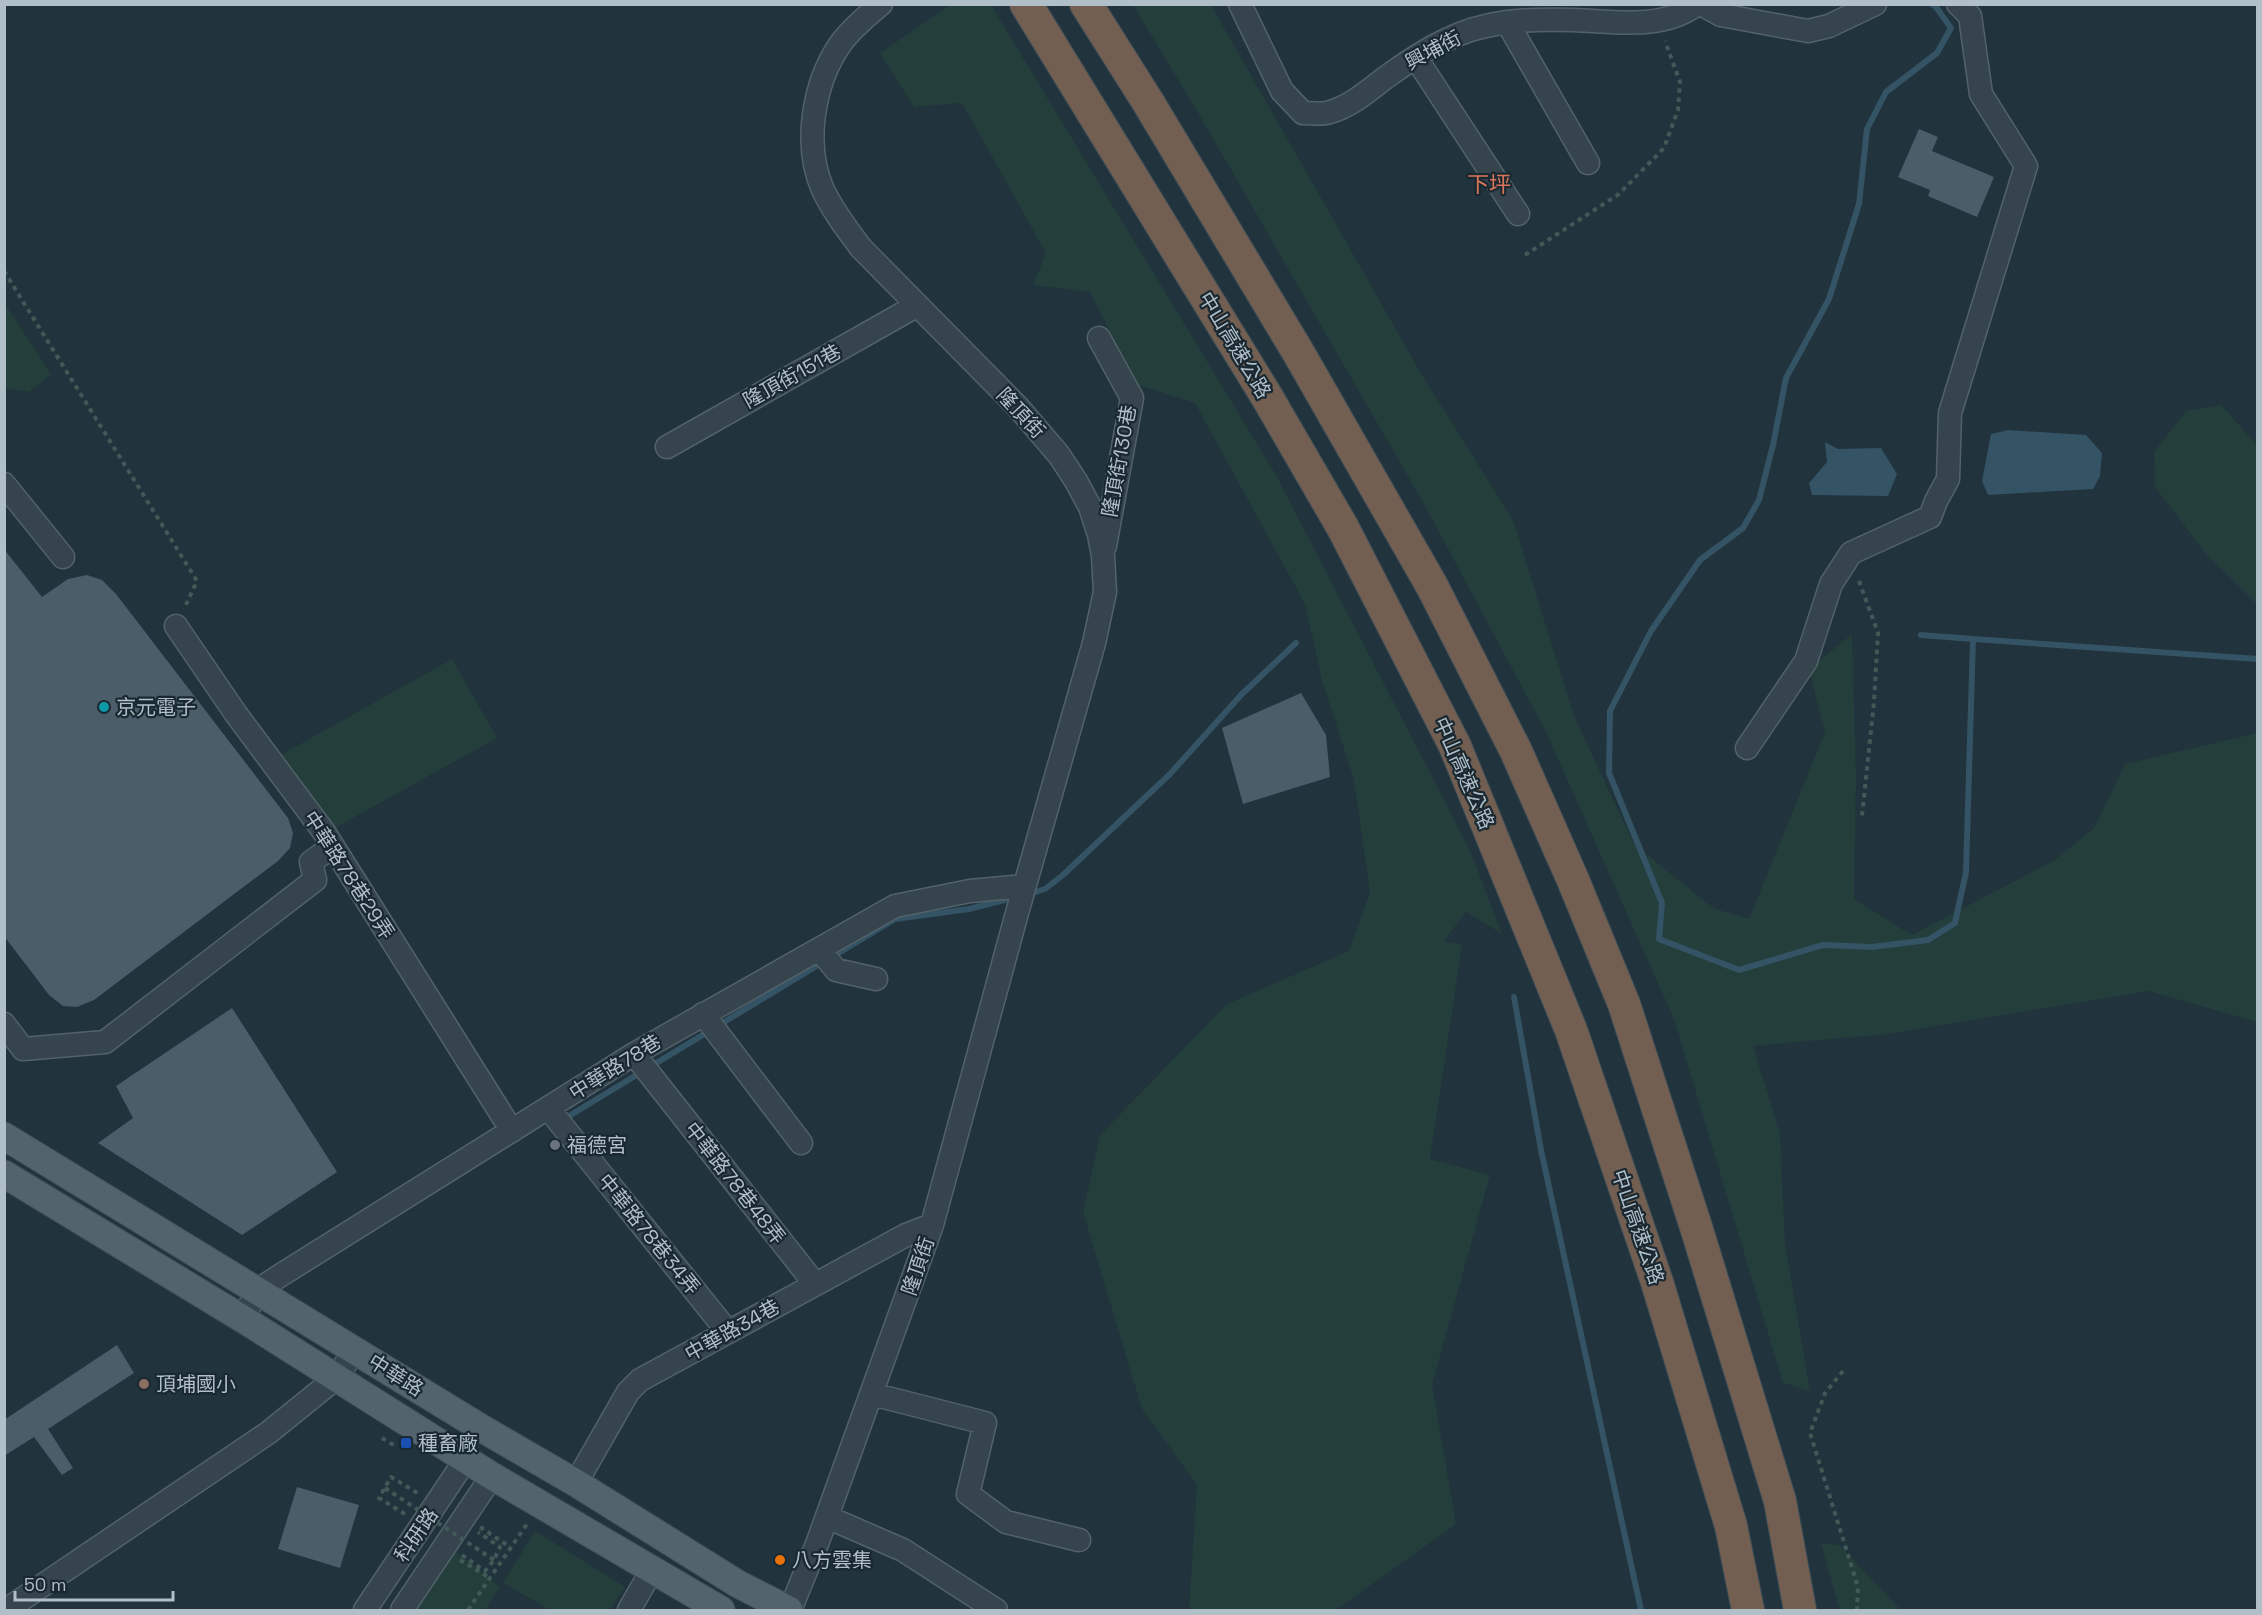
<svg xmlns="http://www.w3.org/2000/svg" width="2262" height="1615" font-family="'Space Grotesk','Noto Sans TC',sans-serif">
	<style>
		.green { fill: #233e3b }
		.water { fill: #345365 }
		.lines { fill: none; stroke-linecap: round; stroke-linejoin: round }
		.stream { stroke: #345365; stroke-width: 6 }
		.building { fill: #4a5d68 }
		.minor-casing { stroke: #53626a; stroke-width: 25 }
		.major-casing { stroke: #415058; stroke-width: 29 }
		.highway-casing { stroke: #404f57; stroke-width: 34 }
		.path { stroke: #415a57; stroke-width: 4; stroke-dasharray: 4.5 4.5; stroke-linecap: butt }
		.minor { stroke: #35444d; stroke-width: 22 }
		.major { stroke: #53636d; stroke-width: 27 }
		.highway { stroke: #735f52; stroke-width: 32 }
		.path-bridge { stroke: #415a57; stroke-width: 4; stroke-dasharray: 4.5 4.5; stroke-linecap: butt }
		.culture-dot { fill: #0f9aa8; stroke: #1a2931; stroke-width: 2 }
		.worship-dot { fill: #6b7280; stroke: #1a2931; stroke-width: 2 }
		.education-dot { fill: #8d6e63; stroke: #1a2931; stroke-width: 2 }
		.transit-dot { fill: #1a4fb4; stroke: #1a2931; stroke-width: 2 }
		.food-dot { fill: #e8710a; stroke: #1a2931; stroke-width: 2 }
		.labels { text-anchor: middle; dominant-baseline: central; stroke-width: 4.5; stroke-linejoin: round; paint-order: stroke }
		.street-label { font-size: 20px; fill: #b0bfc8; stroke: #1a2931 }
		.poi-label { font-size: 20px; fill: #b0bfc8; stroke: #1a2931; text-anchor: start }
		.quarter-label { font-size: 22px; fill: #da765a; stroke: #1a2931 }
	</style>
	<rect width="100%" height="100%" fill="#21333d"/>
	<path class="green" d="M 950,5 L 991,5 L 1276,475 L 1469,848 L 1502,934 L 1466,912 L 1444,941 L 1462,945 L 1430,1159 L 1490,1175 L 1432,1385 L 1456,1524 L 1336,1610 L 1189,1610 L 1197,1485 L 1142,1409 L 1083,1212 L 1100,1135 L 1227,1004 L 1349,951 L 1370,892 L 1354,780 L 1322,680 L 1305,604 L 1195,403 L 1136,384 L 1090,292 L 1033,285 L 1046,253 L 962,103 L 914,107 L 880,53 Z
		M 1133,5 L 1211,5 L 1422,375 L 1513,520 L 1574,716 L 1634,844 L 1713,908 L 1749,919 L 1825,732 L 1809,669 L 1852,634 L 1856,775 L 1854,899 L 1912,935 L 2053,861 L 2094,828 L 2125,764 L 2257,733 L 2257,1022 L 2149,991 L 1887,1034 L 1753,1046 L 1780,1134 L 1785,1244 L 1810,1391 L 1783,1383 L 1674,1019 L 1545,730 L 1424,504 L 1197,111 Z
		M 4,302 L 51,374 L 29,392 L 5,388 Z
		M 2221,405 L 2257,445 L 2257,604 L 2206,554 L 2155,487 L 2154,452 L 2186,411 Z
		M 452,659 L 497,738 L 333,829 L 277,757 Z
		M 535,1531 L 625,1587 L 610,1610 L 550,1610 L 503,1583 Z
		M 1821,1543 L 1839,1545 L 1901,1610 L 1840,1610 Z
		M 454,1550 L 500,1587 L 485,1610 L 414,1610 Z"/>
	<path class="water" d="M 2008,430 L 2086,435 L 2102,453 L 2100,476 L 2093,489 L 1988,495 L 1982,481 L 1991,434 Z
		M 1825,442 L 1838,449 L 1881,448 L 1897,474 L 1888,496 L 1812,495 L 1809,483 L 1827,462 Z"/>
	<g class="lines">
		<path class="stream" d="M 1932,4 L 1936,7 L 1951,28 L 1937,53 L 1886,92 L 1867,129 L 1859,204 L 1829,299 L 1786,378 L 1773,445 L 1759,500 L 1743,528 L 1700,560 L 1651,631 L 1610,711 L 1609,773 L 1662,903 L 1659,939 L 1739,970 L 1823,945 L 1872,947 L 1928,940 L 1955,923 L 1966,872 L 1973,639 L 2258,659
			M 1921,635 L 1973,639
			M 1029,894 L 1045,889 L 1063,875 L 1170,774 L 1241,695 L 1296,643
			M 832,957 L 895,919 L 969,909 L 1016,897
			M 1514,997 L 1541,1150 L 1641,1610
			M 569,1116 L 823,962"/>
	</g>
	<path class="building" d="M 1919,129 L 1938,137 L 1932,151 L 1994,177 L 1977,217 L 1928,196 L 1930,190 L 1898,177 Z
		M 4,549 L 42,597 L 68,579 L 87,575 L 102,580 L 116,594 L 288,818 L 293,833 L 290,848 L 278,861 L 94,1000 L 77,1007 L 63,1006 L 49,995 L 4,936 Z
		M 1301,693 L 1326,735 L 1330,777 L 1243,804 L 1222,728 Z
		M 232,1008 L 337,1172 L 242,1235 L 98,1143 L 133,1118 L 116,1086 Z
		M 117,1345 L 134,1373 L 48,1429 L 73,1468 L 62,1475 L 34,1437 L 4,1456 L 4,1420 Z
		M 297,1487 L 359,1505 L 340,1568 L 278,1549 Z"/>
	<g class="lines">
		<g class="minor-casing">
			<path id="minor" d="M 1240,4 L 1282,91 L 1303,113 C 1312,113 1323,115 1330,112 C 1351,106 1368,91 1385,78 C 1414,57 1450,33 1486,26 C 1514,19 1544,19 1573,20 C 1613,21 1662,31 1697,4
				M 1701,4 L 1721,15 L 1808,31 L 1829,26 L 1875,4
				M 1507,22 L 1588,163
				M 1416,58 L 1518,214
				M 1099,338 L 1132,398 L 1105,546
				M 667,447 L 916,306
				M 4,484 L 63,557
				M 176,626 L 236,714 L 324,832 L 512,1131
				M 1747,748 L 1806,661 L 1831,584 L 1851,553 L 1930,517 L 1936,501 L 1948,479 L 1950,413 L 2026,166 L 1981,94 L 1970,16 L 1958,4
				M 819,949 L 836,970 L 876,979
				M 703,1014 L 801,1143
				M 4,1024 L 23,1049 L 105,1042 L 315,880 L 311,862 L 333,846
				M 634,1054 L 815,1284
				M 548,1108 L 728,1332
				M 243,1319 L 258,1290 L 281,1275 L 634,1054 L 895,906 L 970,891 L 1024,886
				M 872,1394 L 985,1423 L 968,1494 L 1006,1522 L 1079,1540
				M 576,1483 L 628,1392 L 640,1380 L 906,1235 L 932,1225
				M 827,1517 L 903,1550 L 996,1610
				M 6,1610 L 268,1433 L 336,1378 L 355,1350
				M 365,1610 L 466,1459
				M 402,1610 L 492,1476
				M 629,1610 L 652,1570
				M 790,1610 L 817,1544 L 932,1225 L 1017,913 L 1094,643 L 1105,592 L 1103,556 L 1099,535 L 1090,507 L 1076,481 L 1059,455 L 1017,406 L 861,248 C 847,229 833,211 823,190 C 803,145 813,83 841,43 C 852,28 867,16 881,4"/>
		</g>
		<g class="major-casing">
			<path id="major" d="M 4,1136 L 483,1429 L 576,1483 L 738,1584 L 789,1610
				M 4,1174 L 243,1319 L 492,1476 L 721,1610"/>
		</g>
		<g class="highway-casing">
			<path id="highway" d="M 1026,4 L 1267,397 L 1343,528 L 1455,746 L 1571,1030 L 1657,1282 L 1731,1526 L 1748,1610
				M 1086,4 L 1148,102 L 1298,352 L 1432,586 L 1516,751 L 1573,880 L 1624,1004 L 1697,1230 L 1780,1501 L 1800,1610"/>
		</g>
		<path class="path" d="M 1525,255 L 1619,194 L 1664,148 L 1678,110 L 1680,82 L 1665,41
			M 4,271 L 197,581 L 184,609
			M 1859,581 L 1878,633 L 1874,702 L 1862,816
			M 1843,1371 L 1825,1393 L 1810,1433 L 1858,1587 L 1857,1610
			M 382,1438 L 395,1446
			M 405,1514 L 379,1498 L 391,1477 L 419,1494
			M 480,1527 L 510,1547
			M 462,1555 L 485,1571 L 494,1560 L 500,1547 L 478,1532
			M 460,1560 L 490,1578
			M 468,1610 L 527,1524"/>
		<use href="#minor" class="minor"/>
		<use href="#major" class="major"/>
		<use href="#highway" class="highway"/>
		<path class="path-bridge" d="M 385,1488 L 494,1560"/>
	</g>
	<circle class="culture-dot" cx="104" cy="707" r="6"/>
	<circle class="worship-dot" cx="555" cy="1145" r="6"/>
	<circle class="education-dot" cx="144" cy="1384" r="6"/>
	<rect class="transit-dot" x="400" y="1437" width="12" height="12" rx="3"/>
	<circle class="food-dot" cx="780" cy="1560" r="6"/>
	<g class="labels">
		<g class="street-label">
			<text transform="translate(1433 50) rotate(-28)">興埔街</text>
			<text transform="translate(1235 345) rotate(59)">中山高速公路</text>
			<text transform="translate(792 376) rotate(-29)">隆頂街151巷</text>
			<text transform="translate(1021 413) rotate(47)">隆頂街</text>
			<text transform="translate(1119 461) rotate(-80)">隆頂街130巷</text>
			<text transform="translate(1464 773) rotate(66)">中山高速公路</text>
			<text transform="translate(349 875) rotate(57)">中華路78巷29弄</text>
			<text transform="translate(615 1067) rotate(-32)">中華路78巷</text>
			<text transform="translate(735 1183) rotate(52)">中華路78巷48弄</text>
			<text transform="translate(1638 1227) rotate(71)">中山高速公路</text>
			<text transform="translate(649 1234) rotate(51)">中華路78巷34弄</text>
			<text transform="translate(918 1266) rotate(-71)">隆頂街</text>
			<text transform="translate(732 1330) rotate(-29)">中華路34巷</text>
			<text transform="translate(396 1375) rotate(32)">中華路</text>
			<text transform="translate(416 1535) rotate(-56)">科研路</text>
		</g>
		<g class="poi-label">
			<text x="116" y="707">京元電子</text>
			<text x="567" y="1145">福德宮</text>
			<text x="156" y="1384">頂埔國小</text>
			<text x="418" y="1443">種畜廠</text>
			<text x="792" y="1560">八方雲集</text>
		</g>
		<g class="quarter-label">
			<text x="1489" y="184">下坪</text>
		</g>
	</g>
	<rect width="2262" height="1615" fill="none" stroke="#b0bfc8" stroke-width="12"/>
	<path d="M15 1591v9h158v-9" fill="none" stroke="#b0bfc8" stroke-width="3"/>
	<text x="24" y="1591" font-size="18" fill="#b0bfc8" stroke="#1a2931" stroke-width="4.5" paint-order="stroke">50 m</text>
</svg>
